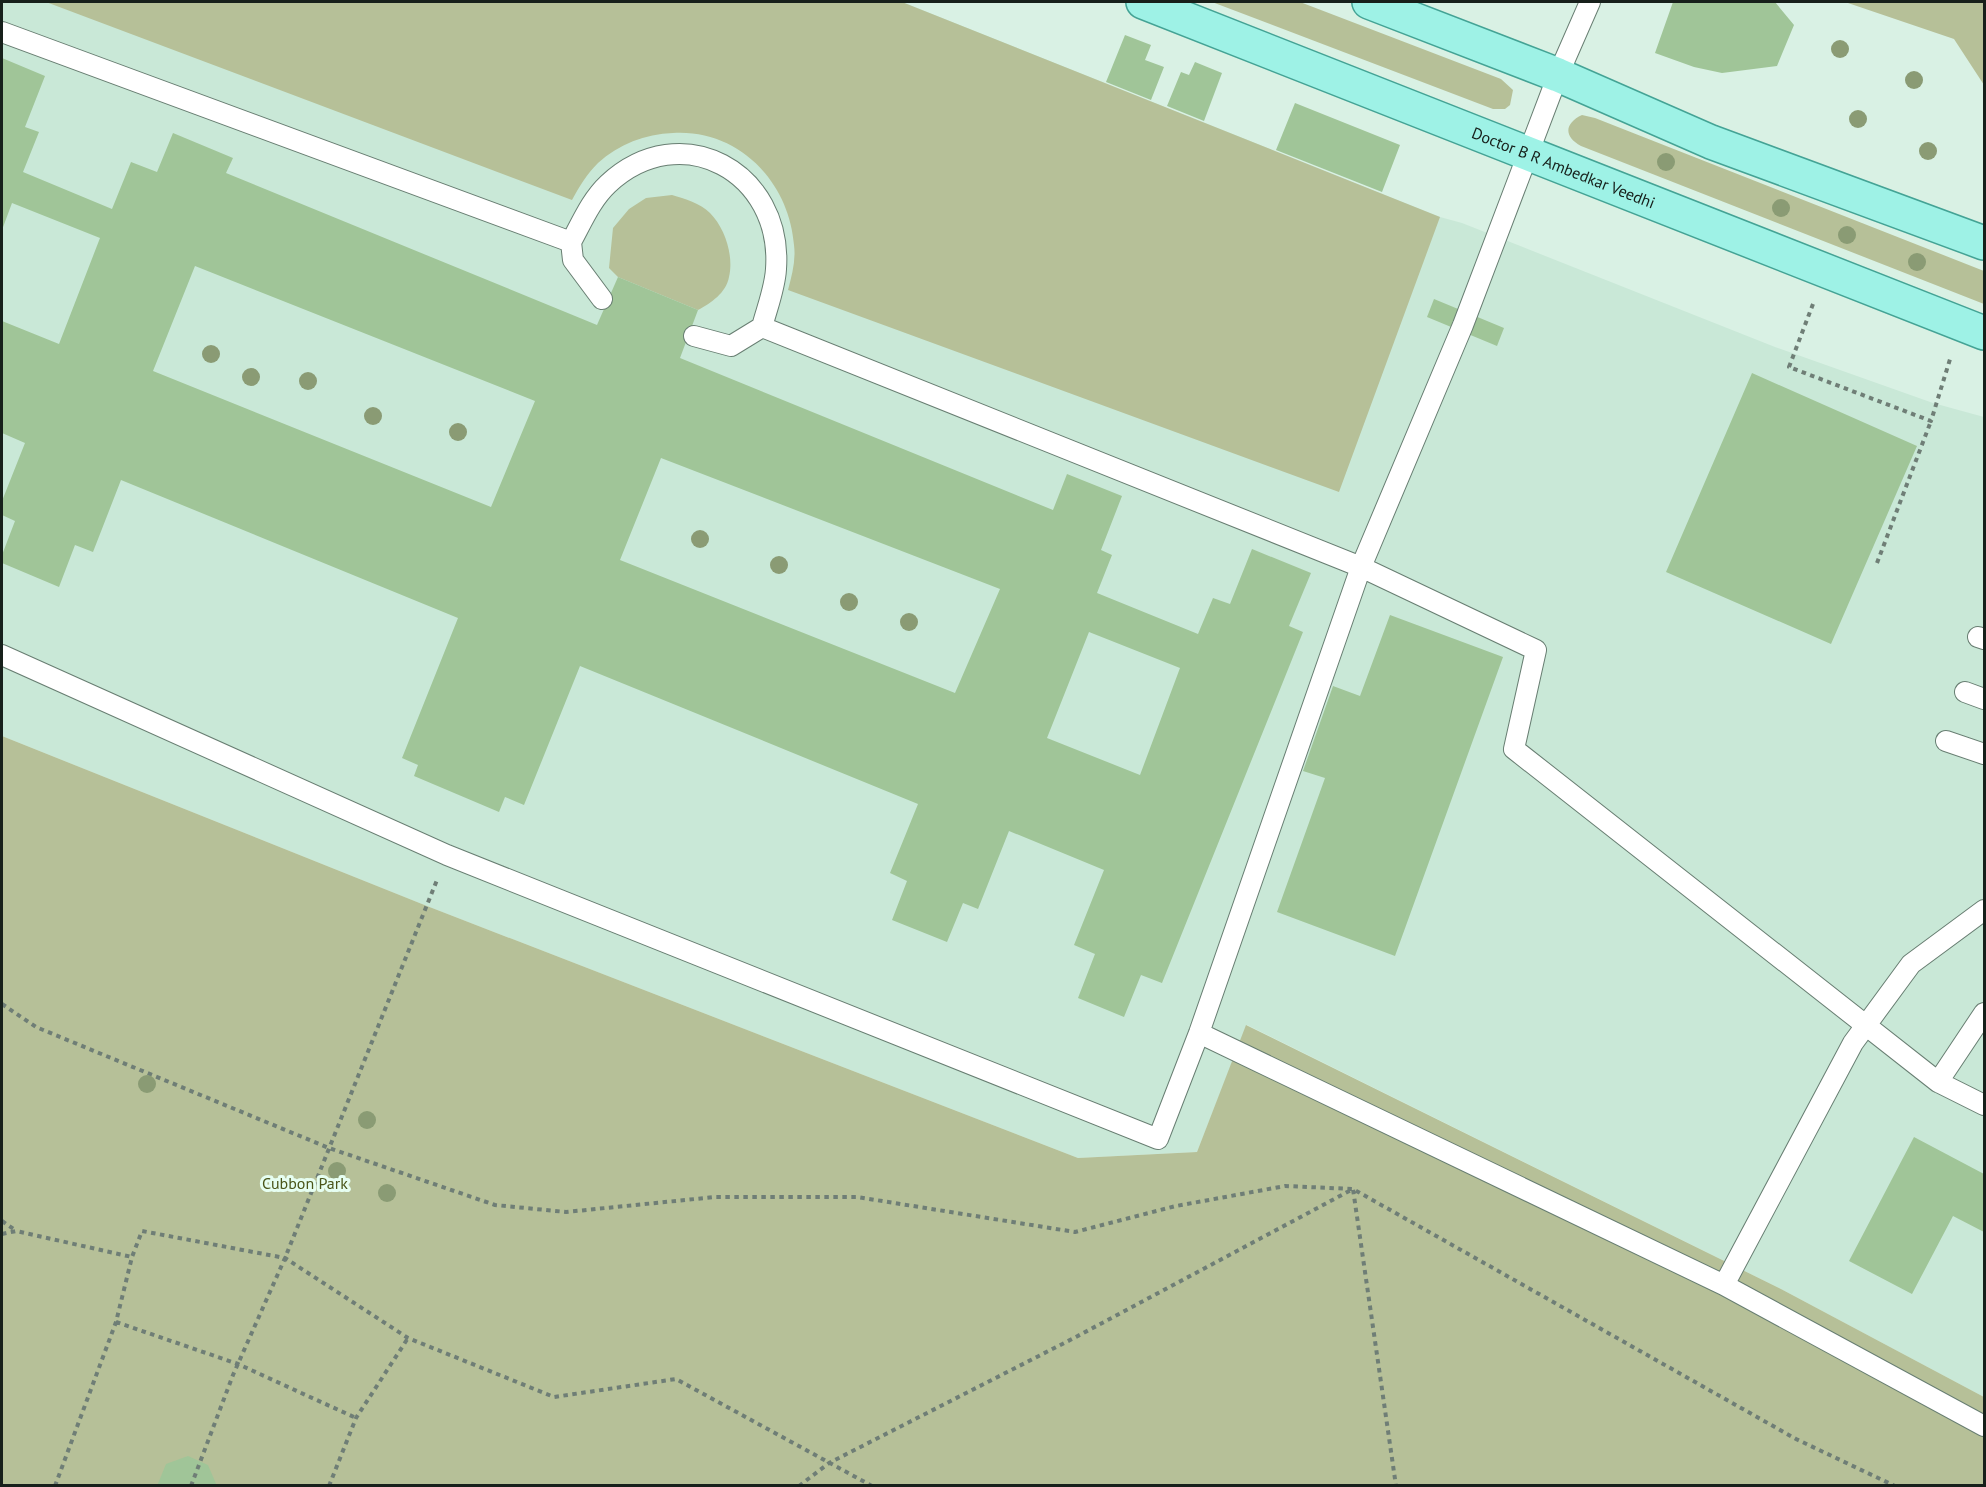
<svg xmlns="http://www.w3.org/2000/svg" width="1986" height="1487" font-family="'PT Sans',sans-serif">
	<style>
		.built { fill: #c9e8d7 }
		.green { fill: #b6c098 }
		.building { fill: #a0c598; fill-rule: evenodd }
		.lines { fill: none; stroke-linecap: round; stroke-linejoin: round }
		.lane-casing { stroke: #687e72; stroke-width: 22 }
		.primary-casing { stroke: #44a395; stroke-width: 36 }
		.path { stroke: #6f7e76; stroke-width: 4; stroke-dasharray: 4.5 4.5; stroke-linecap: butt }
		.lane { stroke: #fff; stroke-width: 20 }
		.primary { stroke: #9ef2e6; stroke-width: 33 }
		.tree { fill: #8a9b74 }
		.labels { text-anchor: middle; dominant-baseline: central; stroke-width: 6; stroke-linejoin: round; paint-order: stroke }
		.street-label { font-size: 16px; fill: #17201b; stroke: #e6fef1 }
		.park-label { font-size: 16px; fill: #4a5519; stroke: #e6fef1 }
	</style>
	<rect width="100%" height="100%" fill="#d9f1e4"/>
	<path class="built" d="M 2,2 L 902,2 L 1440,217 L 1462,223 L 1775,347 L 1933,403 L 1984,417 L 1984,1397 L 1781,1289 L 1247,1025 L 1197,1152 L 1078,1158 L 427,906 L 2,736 Z"/>
	<path class="green" d="M 46,2 L 902,2 L 1440,217 L 1339,492 L 788,290 C 792,275 796,260 794,245 C 789,181 738,129 673,133 C 645,134 619,144 598,163 C 587,174 579,187 572,200 Z
		M 1212,2 L 1300,2 L 1501,79 L 1513,90 L 1510,105 L 1505,109 L 1493,109 Z
		M 1845,2 L 1984,2 L 1984,85 L 1954,39 Z
		M 1582,115 L 1595,118 L 1984,271 L 1984,304 L 1581,146 C 1563,136 1565,123 1582,115 Z
		M 672,195 C 685,199 700,203 710,213 C 725,228 734,256 729,277 C 726,293 711,303 698,310 L 618,277 L 609,268 L 613,228 L 629,209 L 646,198 Z
		M 2,736 L 427,906 L 1078,1158 L 1197,1152 L 1246,1025 L 1781,1289 L 1984,1397 L 1984,1485 L 2,1485 Z"/>
	<path class="building" d="M 1673,2 L 1775,2 L 1794,25 L 1777,66 L 1722,73 L 1694,67 L 1655,53 Z
		M 1125,35 L 1151,45 L 1145,60 L 1164,67 L 1151,100 L 1106,82 Z
		M 2,58 L 45,76 L 25,127 L 39,132 L 23,172 L 112,209 L 131,162 L 157,172 L 173,133 L 233,158 L 226,173 L 597,325 L 618,277 L 698,310 L 680,358 L 1053,510 L 1067,474 L 1122,496 L 1101,550 L 1112,555 L 1097,593 L 1198,634 L 1213,598 L 1230,604 L 1252,549 L 1311,573 L 1289,626 L 1303,632 L 1162,983 L 1141,975 L 1124,1017 L 1078,998 L 1095,954 L 1074,945 L 1104,870 L 1009,831 L 978,909 L 963,903 L 947,942 L 892,920 L 907,881 L 890,873 L 918,804 L 580,666 L 524,805 L 505,797 L 499,812 L 414,776 L 418,765 L 402,758 L 458,618 L 121,480 L 93,552 L 75,545 L 59,587 L 2,563 L 2,555 L 15,521 L 2,515 L 2,501 L 25,443 L 2,433 L 2,321 L 59,344 L 100,238 L 12,203 L 2,230 ZM 195,266 L 535,401 L 491,507 L 153,371 ZM 661,458 L 1000,589 L 955,693 L 620,560 ZM 1089,632 L 1180,668 L 1140,775 L 1047,738 Z
		M 1195,62 L 1222,73 L 1204,121 L 1167,106 L 1181,72 L 1189,75 Z
		M 1295,103 L 1400,145 L 1382,192 L 1276,150 Z
		M 1434,299 L 1504,328 L 1497,346 L 1427,317 Z
		M 1752,373 L 1917,446 L 1831,644 L 1666,572 Z
		M 1390,615 L 1503,657 L 1395,956 L 1277,912 L 1325,778 L 1303,771 L 1333,686 L 1360,696 Z
		M 1914,1137 L 1984,1174 L 1984,1232 L 1953,1216 L 1912,1294 L 1849,1261 Z
		M 188,1456 L 208,1465 L 217,1486 L 157,1486 L 166,1464 Z"/>
	<g class="lines">
		<g class="lane-casing">
			<path id="lane" d="M 2,32 L 571,242 L 573,260 L 602,299
				M 571,242 C 582,222 591,200 608,184 C 681,116 783,172 776,269 C 775,288 767,308 762,327
				M 694,336 L 731,346 L 762,327 L 1361,567 L 1536,650 L 1514,749 L 1938,1082 L 1984,1105
				M 1978,637 L 1984,639
				M 2,655 L 447,855 L 1158,1139 L 1199,1033 L 1361,567 L 1463,325 L 1558,75 L 1590,2
				M 1965,692 L 1984,699
				M 1946,741 L 1984,754
				M 1199,1033 L 1724,1285 L 1984,1426
				M 1938,1082 L 1984,1013
				M 1724,1285 L 1853,1043 L 1911,964 L 1984,910"/>
		</g>
		<g class="primary-casing">
			<g id="primary">
				<path id="s1" d="M 1143,2 L 1984,333"/>
				<path d="M 1369,2 L 1558,75 L 1711,142 L 1984,243"/>
			</g>
		</g>
		<path class="path" d="M 1813,304 L 1789,367 L 1931,421 L 1951,356
			M 1877,563 L 1931,421
			M 2,1004 L 36,1027 L 329,1148 L 495,1205 L 566,1212 L 715,1197 L 857,1197 L 1075,1232 L 1176,1206 L 1285,1186 L 1353,1189 L 1796,1439 L 1895,1486
			M 2,1221 L 15,1230
			M 2,1234 L 16,1231 L 132,1257
			M 116,1322 L 238,1364 L 356,1418
			M 55,1486 L 116,1322 L 132,1257 L 142,1231 L 285,1258 L 408,1338 L 554,1397 L 676,1379 L 872,1486
			M 191,1486 L 233,1375 L 285,1258 L 437,880
			M 329,1486 L 356,1418 L 408,1338
			M 799,1486 L 829,1463 L 1074,1338 L 1353,1189 L 1396,1486"/>
		<use href="#lane" class="lane"/>
		<use href="#primary" class="primary"/>
	</g>
	<g class="tree">
		<circle cx="1840" cy="49" r="9"/>
		<circle cx="1914" cy="80" r="9"/>
		<circle cx="1858" cy="119" r="9"/>
		<circle cx="1928" cy="151" r="9"/>
		<circle cx="1666" cy="162" r="9"/>
		<circle cx="1781" cy="208" r="9"/>
		<circle cx="1847" cy="235" r="9"/>
		<circle cx="1917" cy="262" r="9"/>
		<circle cx="211" cy="354" r="9"/>
		<circle cx="251" cy="377" r="9"/>
		<circle cx="308" cy="381" r="9"/>
		<circle cx="373" cy="416" r="9"/>
		<circle cx="458" cy="432" r="9"/>
		<circle cx="700" cy="539" r="9"/>
		<circle cx="779" cy="565" r="9"/>
		<circle cx="849" cy="602" r="9"/>
		<circle cx="909" cy="622" r="9"/>
		<circle cx="147" cy="1084" r="9"/>
		<circle cx="367" cy="1120" r="9"/>
		<circle cx="337" cy="1171" r="9"/>
		<circle cx="387" cy="1193" r="9"/>
	</g>
	<g class="labels">
		<g class="street-label">
			<text stroke="none"><textPath href="#s1" startOffset="452">Doctor B R Ambedkar Veedhi</textPath></text>
		</g>
		<g class="park-label">
			<text x="305" y="1183">Cubbon Park</text>
		</g>
	</g>
	<rect width="1986" height="1487" fill="none" stroke="#17201b" stroke-width="6"/>
</svg>
